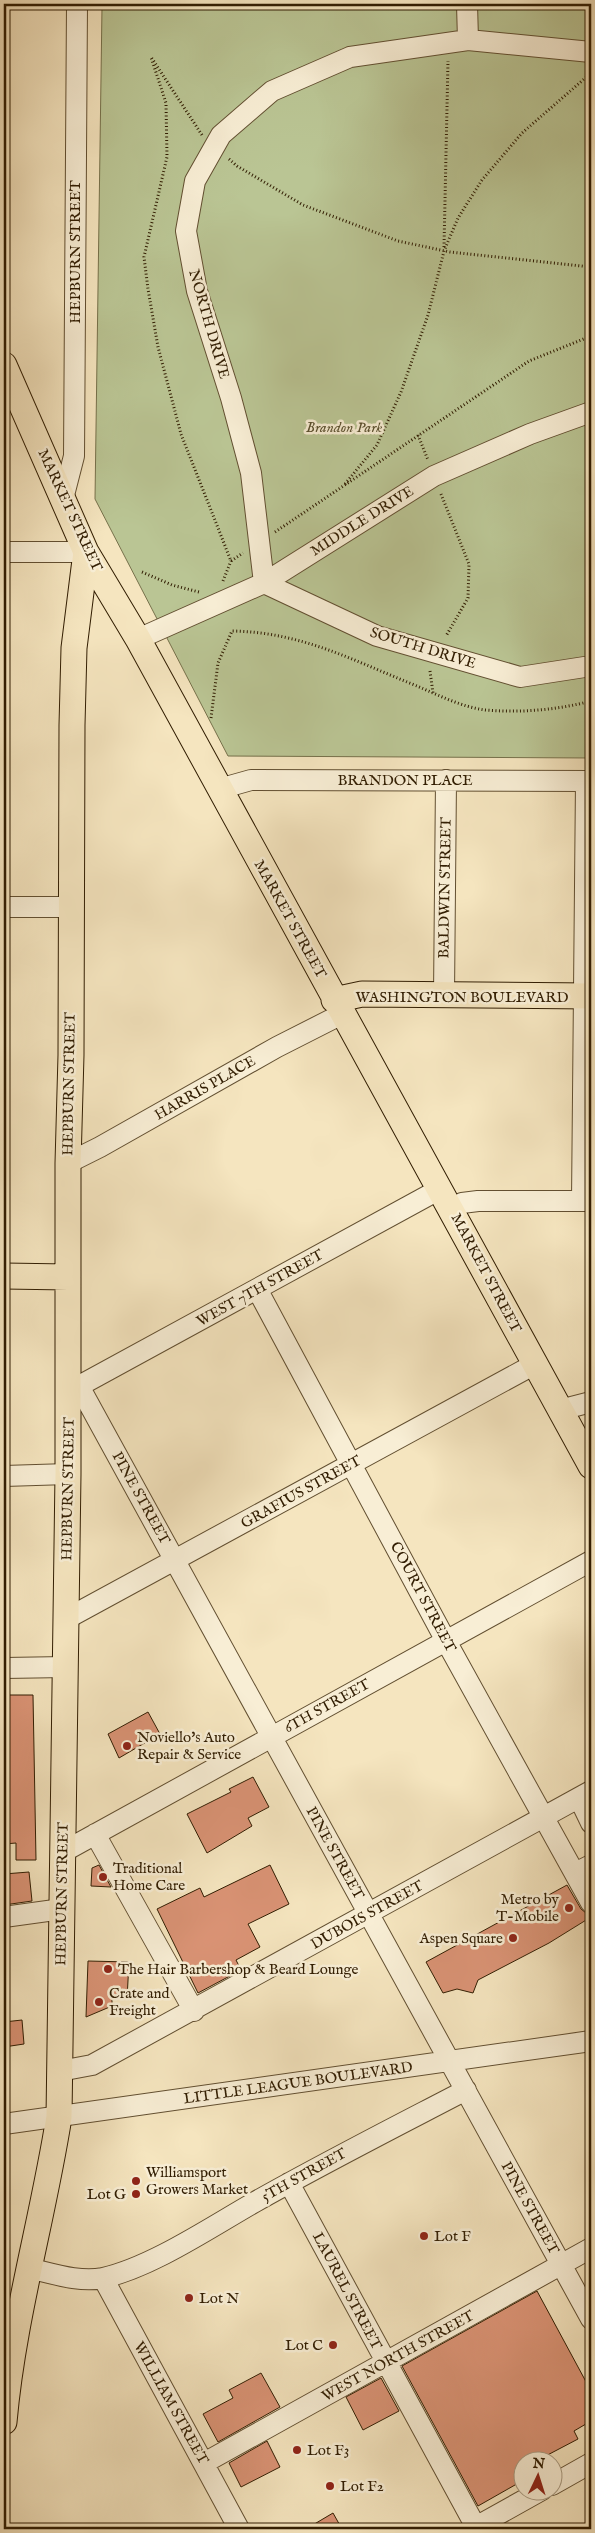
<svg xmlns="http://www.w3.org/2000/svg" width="595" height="2533" font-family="'IM FELL English',serif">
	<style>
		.green { fill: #bac594; stroke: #76714b }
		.building { fill: #da9375; stroke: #311d02 }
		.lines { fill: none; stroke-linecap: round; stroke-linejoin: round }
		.minor-casing { stroke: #624f31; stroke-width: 22 }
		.major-casing { stroke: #311d02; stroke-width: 27 }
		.path { stroke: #311d02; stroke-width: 3; stroke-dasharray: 1 2.5; stroke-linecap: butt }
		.minor { stroke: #f8eed5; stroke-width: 20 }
		.major { stroke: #f5e5bf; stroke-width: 25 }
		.poi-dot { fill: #8f2418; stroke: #f8eed5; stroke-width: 2 }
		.labels { text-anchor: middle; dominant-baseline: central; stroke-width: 5; stroke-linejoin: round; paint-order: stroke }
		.street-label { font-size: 15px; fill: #311d02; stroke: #f8eed5 }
		.park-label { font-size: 15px; font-style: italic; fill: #5a4f2e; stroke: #f8eed5 }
		.poi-label { font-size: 15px; fill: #311d02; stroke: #f8eed5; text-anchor: start }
	</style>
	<rect width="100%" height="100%" fill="#f5e5bf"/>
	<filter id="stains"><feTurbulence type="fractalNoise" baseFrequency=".004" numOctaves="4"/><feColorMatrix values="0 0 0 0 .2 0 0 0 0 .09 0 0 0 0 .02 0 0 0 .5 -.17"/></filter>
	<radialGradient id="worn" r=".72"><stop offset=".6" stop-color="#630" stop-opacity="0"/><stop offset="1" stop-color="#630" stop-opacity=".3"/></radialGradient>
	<path class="green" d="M 102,7 L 591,7 L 591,758 L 228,756 L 95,499 Z"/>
	<path class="building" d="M 4,1695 L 33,1695 L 36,1860 L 16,1860 L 16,1843 L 4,1844 Z
		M 148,1712 L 160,1734 L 119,1758 L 108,1734 Z
		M 253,1777 L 269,1807 L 248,1818 L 252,1826 L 207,1853 L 187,1814 L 231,1792 L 229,1789 Z
		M 99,1865 L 111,1887 L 91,1886 L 92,1868 Z
		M 270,1865 L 289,1904 L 248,1924 L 260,1947 L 236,1960 L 241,1970 L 198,1993 L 157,1909 L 200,1888 L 204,1897 Z
		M 29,1872 L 32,1901 L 4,1905 L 4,1874 Z
		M 567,1885 L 581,1909 L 591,1917 L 549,1943 L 478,1980 L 473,1993 L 457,1989 L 443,1993 L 426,1962 Z
		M 88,1961 L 129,1962 L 127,1999 L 112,1998 L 112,2006 L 86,2017 Z
		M 22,2020 L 24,2044 L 4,2047 L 4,2022 Z
		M 537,2291 L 591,2391 L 591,2421 L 574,2431 L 578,2439 L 538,2460 L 522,2460 L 522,2481 L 478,2506 L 402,2366 Z
		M 261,2373 L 280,2407 L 218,2442 L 203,2414 L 233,2398 L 229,2390 Z
		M 381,2378 L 399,2411 L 363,2430 L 346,2397 Z
		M 267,2441 L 280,2467 L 241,2487 L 229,2463 Z
		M 333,2513 L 342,2529 L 306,2529 Z"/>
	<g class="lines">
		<g class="minor-casing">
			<path id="minor" d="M 467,4 L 468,40
				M 591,52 L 468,40 L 350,57 L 272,91 L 221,135 L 195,181 L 186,231 L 197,291 L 231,398 L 251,473 L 264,583 L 377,636 L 520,677 L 591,666
				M 63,499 L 74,456 L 77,4
				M 4,552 L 86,552
				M 138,639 L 264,583 L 434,476 L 530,434 L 591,412
				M 219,789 L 251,780 L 591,781
				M 4,907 L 70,907
				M 444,995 L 446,780
				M 68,1163 L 100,1147 L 277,1047 L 342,1014
				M 582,1201 L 586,781
				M 451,1209 L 462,1203 L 478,1201 L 591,1201
				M 257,1289 L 446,1641 L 591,1903
				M 69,1386 L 79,1386 L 440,1189
				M 79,1386 L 591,2319
				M 560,1410 L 591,1402
				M 4,1476 L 68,1474
				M 66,1619 L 535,1364
				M 4,1668 L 66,1667
				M 579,1798 L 591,1823
				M 95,1834 L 194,2011
				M 63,1852 L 591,1561
				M 575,1873 L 591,1865
				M 4,1917 L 62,1909
				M 60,2071 L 92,2065 L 591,1791
				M 4,2124 L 591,2041
				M 289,2183 L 477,2529
				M 28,2268 C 51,2273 79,2283 103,2278 C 152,2267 211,2227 255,2202 C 324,2163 395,2127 466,2090
				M 103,2278 L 239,2529
				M 204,2463 L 591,2248
				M 552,2485 L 591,2463
				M 472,2529 L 542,2490"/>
		</g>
		<g class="major-casing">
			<path id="major" d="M 4,365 L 86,552 L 138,639 L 591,1466
				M 334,1000 L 362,994 L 591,996
				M 4,1276 L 68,1277
				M 4,2422 C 13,2319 43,2219 59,2117 L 68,1474 L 68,1163 L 71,1055 L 72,725 L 74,648 L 86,552"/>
		</g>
		<path class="path" d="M 202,135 L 151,57 L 166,103 L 167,157 L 144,257 L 148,289 L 158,347 L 181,434 L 231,561 L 243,553
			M 229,159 L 237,166 L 303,205 L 398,241 L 450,252 L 591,267
			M 444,247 L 448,61
			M 418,435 L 428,460
			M 345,484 L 377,445 L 401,392 L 428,315 L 444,251 L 458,218 L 482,180 L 522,133 L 591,73
			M 441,494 L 469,564 L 468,598 L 446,636
			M 275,532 L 529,361 L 591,336
			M 142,572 L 172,585 L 199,592
			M 223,581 L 231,561
			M 430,671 L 433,693
			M 211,718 L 218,663 L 232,631 C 302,632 354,661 417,686 C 438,695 462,707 485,710 C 521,713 557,710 591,701"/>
		<use href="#minor" class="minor"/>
		<use href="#major" class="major"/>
	</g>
	<g class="poi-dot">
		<circle cx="127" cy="1746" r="5"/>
		<circle cx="103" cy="1877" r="5"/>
		<circle cx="569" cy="1908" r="5"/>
		<circle cx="513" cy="1938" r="5"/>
		<circle cx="108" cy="1969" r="5"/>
		<circle cx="99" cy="2002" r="5"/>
		<circle cx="136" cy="2181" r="5"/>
		<circle cx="136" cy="2194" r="5"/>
		<circle cx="424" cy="2236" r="5"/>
		<circle cx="189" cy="2298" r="5"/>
		<circle cx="333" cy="2345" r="5"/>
		<circle cx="297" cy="2450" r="5"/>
		<circle cx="330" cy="2486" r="5"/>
	</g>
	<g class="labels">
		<g class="street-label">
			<text transform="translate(75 252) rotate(-90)">HEPBURN STREET</text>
			<text transform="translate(209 324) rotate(74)">NORTH DRIVE</text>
			<text transform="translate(70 510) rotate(65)">MARKET STREET</text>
			<text transform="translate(362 521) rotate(-32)">MIDDLE DRIVE</text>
			<text transform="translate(423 648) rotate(17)">SOUTH DRIVE</text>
			<text x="405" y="780">BRANDON PLACE</text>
			<text transform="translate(445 888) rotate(-89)">BALDWIN STREET</text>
			<text transform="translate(290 919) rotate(61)">MARKET STREET</text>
			<text x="462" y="997">WASHINGTON BOULEVARD</text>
			<text transform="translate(69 1084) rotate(-89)">HEPBURN STREET</text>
			<text transform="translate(205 1088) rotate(-30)">HARRIS PLACE</text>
			<text transform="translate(486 1273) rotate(62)">MARKET STREET</text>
			<text transform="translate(260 1288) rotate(-29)">WEST 7TH STREET</text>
			<text transform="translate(68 1489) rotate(-89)">HEPBURN STREET</text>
			<text transform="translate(301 1492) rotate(-29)">GRAFIUS STREET</text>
			<text transform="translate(141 1498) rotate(61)">PINE STREET</text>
			<text transform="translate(423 1597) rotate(62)">COURT STREET</text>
			<text transform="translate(327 1706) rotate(-29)">6TH STREET</text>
			<text transform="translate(335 1853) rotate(61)">PINE STREET</text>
			<text transform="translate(62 1894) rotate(-89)">HEPBURN STREET</text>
			<text transform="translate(367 1915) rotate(-29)">DUBOIS STREET</text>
			<text transform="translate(298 2083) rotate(-8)">LITTLE LEAGUE BOULEVARD</text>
			<text transform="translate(304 2175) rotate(-29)">5TH STREET</text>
			<text transform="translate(530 2208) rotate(61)">PINE STREET</text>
			<text transform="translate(347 2291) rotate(62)">LAUREL STREET</text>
			<text transform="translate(398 2356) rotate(-29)">WEST NORTH STREET</text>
			<text transform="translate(171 2403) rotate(61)">WILLIAM STREET</text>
		</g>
		<g class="park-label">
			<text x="344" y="427">Brandon Park</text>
		</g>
		<g class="poi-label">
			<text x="137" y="1737">Noviello's Auto<tspan x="137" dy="17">Repair &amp; Service</tspan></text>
			<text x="113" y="1868">Traditional<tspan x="113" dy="17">Home Care</tspan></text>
			<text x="559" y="1899" text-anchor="end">Metro by<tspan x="559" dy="17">T-Mobile</tspan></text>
			<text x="503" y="1938" text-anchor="end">Aspen Square</text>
			<text x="118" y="1969">The Hair Barbershop &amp; Beard Lounge</text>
			<text x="109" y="1993">Crate and<tspan x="109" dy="17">Freight</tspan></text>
			<text x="146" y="2172">Williamsport<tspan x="146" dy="17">Growers Market</tspan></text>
			<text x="126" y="2194" text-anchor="end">Lot G</text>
			<text x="434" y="2236">Lot F</text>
			<text x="199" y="2298">Lot N</text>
			<text x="323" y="2345" text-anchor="end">Lot C</text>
			<text x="307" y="2450">Lot F3</text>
			<text x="340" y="2486">Lot F2</text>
		</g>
	</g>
	<rect width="595" height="2533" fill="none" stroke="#f5e5bf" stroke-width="20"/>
	<rect x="5" y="5" width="585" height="2523" fill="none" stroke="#311d02" stroke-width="2.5"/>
	<rect x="10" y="10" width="575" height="2513" fill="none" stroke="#311d02"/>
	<g transform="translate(538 2476) rotate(4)"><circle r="24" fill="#f8eed5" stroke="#a89a81"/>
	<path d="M0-4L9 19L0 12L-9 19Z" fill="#8f2418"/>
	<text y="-8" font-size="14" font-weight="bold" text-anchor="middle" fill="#311d02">N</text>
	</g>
	<rect width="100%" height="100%" filter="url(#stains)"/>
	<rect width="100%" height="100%" fill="url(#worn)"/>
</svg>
